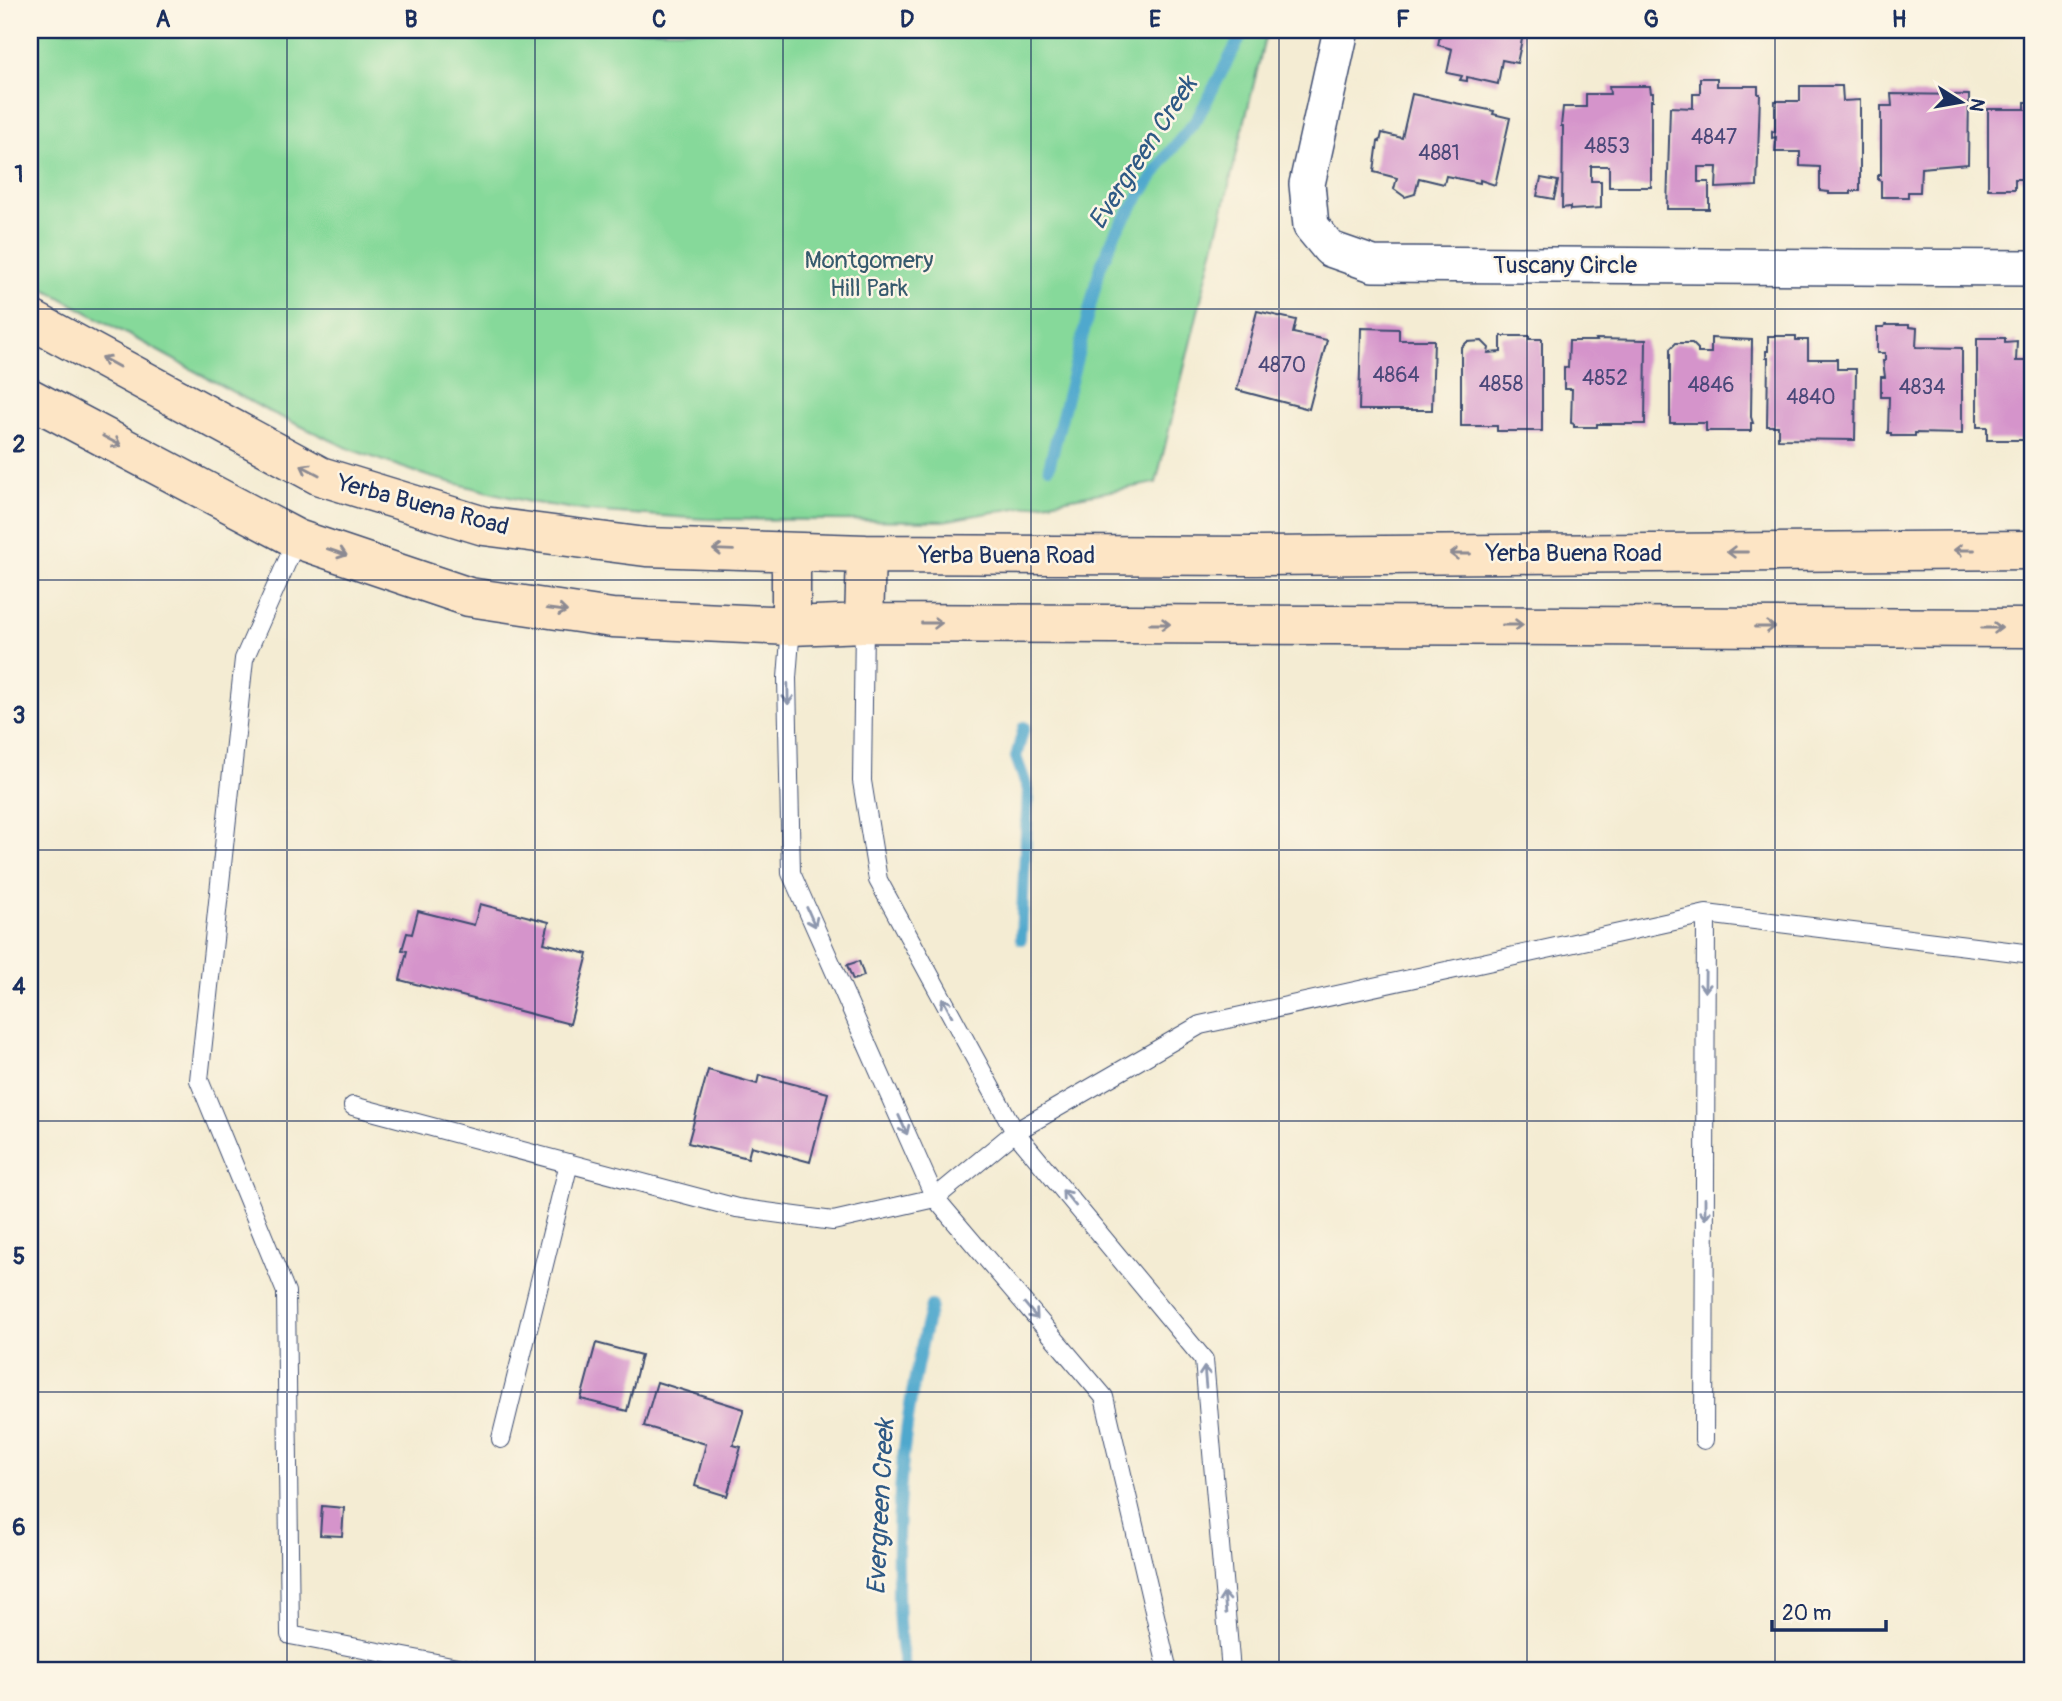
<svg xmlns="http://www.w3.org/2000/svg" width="2062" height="1701" font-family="Pangolin,sans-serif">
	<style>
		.green { fill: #86d99a; stroke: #50847c; stroke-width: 2 }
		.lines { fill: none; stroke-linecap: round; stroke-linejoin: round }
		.stream { stroke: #50a8cd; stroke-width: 12 }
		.building { fill: #d594cb }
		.lane-casing { stroke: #3c4b70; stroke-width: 20 }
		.street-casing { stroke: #3c4b70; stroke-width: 38 }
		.secondary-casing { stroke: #3c4b70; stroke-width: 41 }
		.lane { stroke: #fff; stroke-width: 18 }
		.street { stroke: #fff; stroke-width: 35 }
		.secondary { stroke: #fde5c5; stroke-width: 38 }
		.oneway { stroke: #8c8a92 }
		.oneway2 { stroke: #8d97ae }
		.grid { fill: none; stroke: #1b2f5e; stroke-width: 2; stroke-opacity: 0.55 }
		.labels { text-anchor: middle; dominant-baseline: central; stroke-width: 5; stroke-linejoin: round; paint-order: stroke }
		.number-label { font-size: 21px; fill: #4a4879 }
		.park-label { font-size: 24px; fill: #365a6d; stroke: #fcf5e5 }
		.street-label { font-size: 24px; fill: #1b2f5e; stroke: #fcf5e5 }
		.water-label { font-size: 26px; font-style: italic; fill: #2e5985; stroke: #fcf5e5 }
		.neatline { fill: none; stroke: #1b2f5e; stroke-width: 2.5 }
		.grid-label { font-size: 23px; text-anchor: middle; font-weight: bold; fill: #1b2f5e }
	</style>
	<rect width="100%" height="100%" fill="#fcf5e5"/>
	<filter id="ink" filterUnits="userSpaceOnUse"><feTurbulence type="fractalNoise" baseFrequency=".0143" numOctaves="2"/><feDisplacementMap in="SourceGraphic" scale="14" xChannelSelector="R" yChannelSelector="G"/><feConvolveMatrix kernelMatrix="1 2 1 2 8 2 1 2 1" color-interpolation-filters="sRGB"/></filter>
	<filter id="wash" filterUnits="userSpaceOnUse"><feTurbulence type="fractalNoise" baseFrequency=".00686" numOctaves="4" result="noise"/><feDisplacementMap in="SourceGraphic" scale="28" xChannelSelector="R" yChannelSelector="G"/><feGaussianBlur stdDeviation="1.57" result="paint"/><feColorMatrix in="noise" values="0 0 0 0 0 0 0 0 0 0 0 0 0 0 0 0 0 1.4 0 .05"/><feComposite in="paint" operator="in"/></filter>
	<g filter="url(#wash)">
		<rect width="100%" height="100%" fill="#f4ecd3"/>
		<path class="green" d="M 30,30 L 1267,30 L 1156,483 L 943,521 L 705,519 L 588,511 L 529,502 L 430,477 L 352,450 L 264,409 L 30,281 Z"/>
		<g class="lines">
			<path class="stream" d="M 1049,467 L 1100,268 L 1116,231 L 1168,154 L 1197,119 L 1244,30
				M 1021,939 L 1028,790 L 1016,757 L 1024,727
				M 906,1671 C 898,1641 898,1607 898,1576 C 896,1484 908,1394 931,1306"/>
		</g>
		<g id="blocks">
			<path class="building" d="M 1441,30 L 1524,30 L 1517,63 L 1502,60 L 1498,84 L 1467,77 L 1467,81 L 1460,80 L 1462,76 L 1447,73 L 1452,49 L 1438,45 Z
				M 1700,78 L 1717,78 L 1717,86 L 1758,86 L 1758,94 L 1760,94 L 1757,186 L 1716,188 L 1717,167 L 1698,167 L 1698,182 L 1709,182 L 1709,209 L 1667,209 L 1670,107 L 1693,108 L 1693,94 L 1700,94 Z
				M 1609,86 L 1650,86 L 1651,93 L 1653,93 L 1653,100 L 1651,100 L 1651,187 L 1609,187 L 1609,166 L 1591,166 L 1591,181 L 1601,181 L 1601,208 L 1570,210 L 1570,207 L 1562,208 L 1563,126 L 1561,126 L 1563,107 L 1586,107 L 1586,94 L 1610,94 Z
				M 1800,86 L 1842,86 L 1843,101 L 1860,100 L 1860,191 L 1851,191 L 1851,194 L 1829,194 L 1829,192 L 1820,191 L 1820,167 L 1800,166 L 1800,152 L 1775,152 L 1776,137 L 1772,138 L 1772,131 L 1775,132 L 1775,101 L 1800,101 Z
				M 1412,94 L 1494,111 L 1493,114 L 1510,118 L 1495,185 L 1480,180 L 1480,183 L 1446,176 L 1444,184 L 1419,178 L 1415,194 L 1405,197 L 1394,189 L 1397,178 L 1374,172 L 1378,141 L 1380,142 L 1382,133 L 1402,138 Z
				M 1891,94 L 1969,95 L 1968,164 L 1921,168 L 1920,192 L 1908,192 L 1908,197 L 1881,197 L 1881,181 L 1878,180 L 1878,175 L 1881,175 L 1881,106 L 1892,106 Z
				M 2025,102 L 2032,102 L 2032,196 L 2028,196 L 2028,179 L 2015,179 L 2015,189 L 1988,189 L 1988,109 L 2025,109 Z
				M 1541,178 L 1558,181 L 1554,199 L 1537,196 Z
				M 1257,311 L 1296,320 L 1293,333 L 1327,340 L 1309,409 L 1237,390 Z
				M 1885,325 L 1909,325 L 1909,327 L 1917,328 L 1916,347 L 1962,348 L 1962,434 L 1915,433 L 1915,436 L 1891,436 L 1891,433 L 1888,433 L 1889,397 L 1881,397 L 1881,377 L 1885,377 L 1883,361 L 1885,361 L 1885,353 L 1877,353 L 1877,327 L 1884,327 Z
				M 1361,328 L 1399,329 L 1399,340 L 1434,340 L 1432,410 L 1359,410 Z
				M 1501,336 L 1529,336 L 1529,339 L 1542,339 L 1542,431 L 1497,431 L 1497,426 L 1461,426 L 1461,348 L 1467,342 L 1482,341 L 1489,348 L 1488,353 L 1501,352 Z
				M 1768,336 L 1796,336 L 1796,340 L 1808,340 L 1808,359 L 1837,359 L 1837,369 L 1856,369 L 1855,440 L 1778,439 L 1778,426 L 1767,426 L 1768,358 L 1766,358 L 1766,351 L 1768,351 Z
				M 1711,338 L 1752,340 L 1751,417 L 1753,423 L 1751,423 L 1751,431 L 1706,431 L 1706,423 L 1670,423 L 1670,349 L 1676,343 L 1692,343 L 1698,349 L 1698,353 L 1711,353 Z
				M 1977,338 L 2005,338 L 2005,342 L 2017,341 L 2016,361 L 2032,361 L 2032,440 L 1987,440 L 1987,427 L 1977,427 Z
				M 1596,339 L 1646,340 L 1645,424 L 1597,424 L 1597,427 L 1574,427 L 1574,424 L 1571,423 L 1572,389 L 1564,389 L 1564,367 L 1568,368 L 1569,341 L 1597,341 Z
				M 480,904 L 549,922 L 544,943 L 588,954 L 570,1024 L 400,980 L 407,951 L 402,950 L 407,933 L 412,934 L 418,911 L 474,925 Z
				M 859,961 L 864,976 L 853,980 L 847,965 Z
				M 708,1070 L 757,1084 L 759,1075 L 828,1093 L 810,1162 L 751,1146 L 748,1158 L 688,1143 Z
				M 596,1343 L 641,1355 L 627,1411 L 581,1399 Z
				M 657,1382 L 744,1409 L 733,1445 L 741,1447 L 727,1496 L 695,1486 L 706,1444 L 644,1426 Z
				M 322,1506 L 344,1508 L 342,1536 L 320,1535 Z"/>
		</g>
	</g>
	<g filter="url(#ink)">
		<use href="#blocks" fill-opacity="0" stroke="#3c4b70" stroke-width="2"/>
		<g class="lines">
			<g class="lane-casing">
				<path id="lane" d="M 297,539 L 244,659 L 199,1080 L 286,1292 L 290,1635 L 478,1671
					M 864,623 L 862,781 L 878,880 L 1015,1132 L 1204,1360 L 1231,1671
					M 791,626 L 787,678 L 791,873 L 935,1198 L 1104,1397 L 1168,1671
					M 353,1106 L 737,1208 L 833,1221 L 935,1198 L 1015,1132 L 1200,1025 L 1706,914 L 2032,954
					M 501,1439 L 569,1163
					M 1704,1440 L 1706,914"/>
			</g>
			<g class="street-casing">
				<path id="street" d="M 1341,30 L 1307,184 L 1311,226 L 1330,249 L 1373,264 L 2032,268"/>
			</g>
			<g class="secondary-casing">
				<path id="secondary" d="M 30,319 L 320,476 L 484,526 L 646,547 L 866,554 L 1254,556 L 2032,550
					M 30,398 L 297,539 L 469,597 L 612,618 L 791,626 L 864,623 L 2032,628
					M 864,623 L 866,554
					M 791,626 L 791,552"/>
			</g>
			<use href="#lane" class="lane"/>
			<use href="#street" class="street"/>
			<use href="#secondary" class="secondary"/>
		</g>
		<defs><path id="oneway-shaft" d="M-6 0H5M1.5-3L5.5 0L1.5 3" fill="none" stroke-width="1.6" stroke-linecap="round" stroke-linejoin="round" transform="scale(1.75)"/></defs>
		<g class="oneway">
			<use href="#oneway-shaft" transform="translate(110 362) rotate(-151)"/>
			<use href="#oneway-shaft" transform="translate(112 441) rotate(28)"/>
			<use href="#oneway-shaft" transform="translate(310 470) rotate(-152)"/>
			<use href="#oneway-shaft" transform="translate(723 550) rotate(-178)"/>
			<use href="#oneway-shaft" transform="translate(1964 550) rotate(180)"/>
			<use href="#oneway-shaft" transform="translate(337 552) rotate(19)"/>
			<use href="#oneway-shaft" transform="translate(1737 552) rotate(180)"/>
			<use href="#oneway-shaft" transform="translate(1460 554) rotate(180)"/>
			<use href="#oneway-shaft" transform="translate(557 610) rotate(8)"/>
			<use href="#oneway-shaft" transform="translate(932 623)"/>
			<use href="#oneway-shaft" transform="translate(1160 624)"/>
			<use href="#oneway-shaft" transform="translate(1513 625)"/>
			<use href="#oneway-shaft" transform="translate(1765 627)"/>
			<use href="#oneway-shaft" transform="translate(1992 628)"/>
		</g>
		<g class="oneway2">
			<use href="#oneway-shaft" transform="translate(788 694) rotate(89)"/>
			<use href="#oneway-shaft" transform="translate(811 917) rotate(66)"/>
			<use href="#oneway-shaft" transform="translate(1705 982) rotate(91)"/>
			<use href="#oneway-shaft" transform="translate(947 1007) rotate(-118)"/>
			<use href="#oneway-shaft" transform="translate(903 1125) rotate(66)"/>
			<use href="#oneway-shaft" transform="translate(1069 1198) rotate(-130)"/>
			<use href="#oneway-shaft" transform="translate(1705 1209) rotate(90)"/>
			<use href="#oneway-shaft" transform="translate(1031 1311) rotate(50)"/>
			<use href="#oneway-shaft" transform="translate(1205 1377) rotate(-95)"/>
			<use href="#oneway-shaft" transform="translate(1225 1603) rotate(-95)"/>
		</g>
	</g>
	<path class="grid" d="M 287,30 L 287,1671M 535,30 L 535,1671M 783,30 L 783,1671M 1031,30 L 1031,1671M 1279,30 L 1279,1671M 1527,30 L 1527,1671M 1775,30 L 1775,1671M 30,309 L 2032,309M 30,580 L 2032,580M 30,850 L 2032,850M 30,1121 L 2032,1121M 30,1392 L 2032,1392"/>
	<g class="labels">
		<g class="number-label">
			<text x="1714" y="137">4847</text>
			<text x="1607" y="146">4853</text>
			<text x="1439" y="153">4881</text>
			<text x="1282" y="365">4870</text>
			<text x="1396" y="375">4864</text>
			<text x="1605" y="378">4852</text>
			<text x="1501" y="384">4858</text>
			<text x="1711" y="385">4846</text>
			<text x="1922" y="387">4834</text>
			<text x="1811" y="397">4840</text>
		</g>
		<g class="park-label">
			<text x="869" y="260">Montgomery<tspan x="869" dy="28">Hill Park</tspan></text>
		</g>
		<g class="street-label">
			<text x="1565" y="265">Tuscany Circle</text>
			<text transform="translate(423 505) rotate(15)">Yerba Buena Road</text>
			<text x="1574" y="553">Yerba Buena Road</text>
			<text x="1007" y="555">Yerba Buena Road</text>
		</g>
		<g class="water-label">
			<text transform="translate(1143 153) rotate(-57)">Evergreen Creek</text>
			<text transform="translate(881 1507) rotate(-87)">Evergreen Creek</text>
		</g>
	</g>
	<rect width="2062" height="1701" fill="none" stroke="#fcf5e5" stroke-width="77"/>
	<g transform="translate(1961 102) rotate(101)" stroke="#fcf5e5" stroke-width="5" paint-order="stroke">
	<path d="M0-5L12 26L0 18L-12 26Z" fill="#1b2f5e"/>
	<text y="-10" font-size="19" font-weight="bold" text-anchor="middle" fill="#1b2f5e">N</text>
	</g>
	<path d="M1772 1620v10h114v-10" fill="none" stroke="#1b2f5e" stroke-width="3.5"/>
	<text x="1782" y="1620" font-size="21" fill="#1b2f5e" stroke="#fcf5e5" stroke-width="5" paint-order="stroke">20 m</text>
	<rect x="38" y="38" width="1986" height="1624" class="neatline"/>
	<g class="grid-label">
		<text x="163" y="27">A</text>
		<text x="411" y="27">B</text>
		<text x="659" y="27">C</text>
		<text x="907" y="27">D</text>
		<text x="1155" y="27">E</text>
		<text x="1403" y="27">F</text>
		<text x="1651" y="27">G</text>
		<text x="1899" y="27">H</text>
		<text x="19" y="182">1</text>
		<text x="19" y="452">2</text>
		<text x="19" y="723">3</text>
		<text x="19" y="994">4</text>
		<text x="19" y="1264">5</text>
		<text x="19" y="1535">6</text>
	</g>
</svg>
